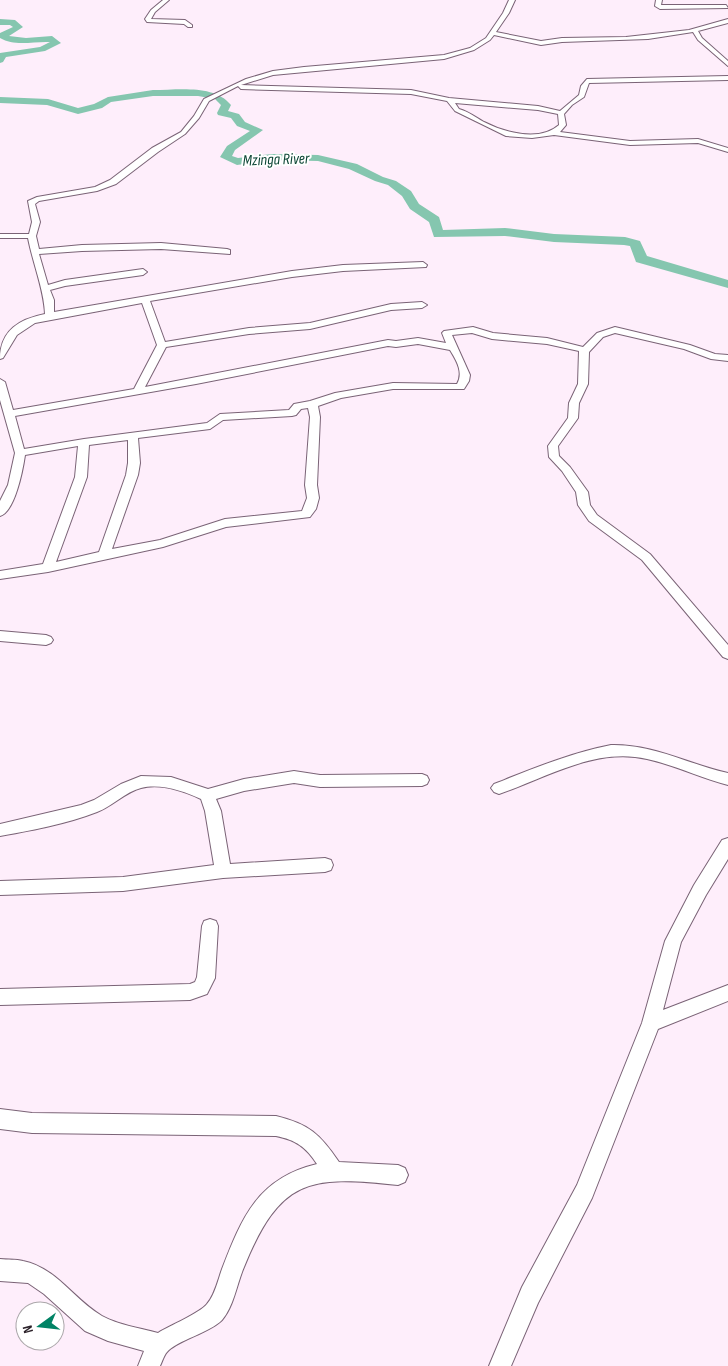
<svg xmlns="http://www.w3.org/2000/svg" width="728" height="1366" font-family="'Sofia Sans Condensed',sans-serif">
	<style>
		.lines { fill: none; stroke-linecap: round; stroke-linejoin: round }
		.river { fill: #85c6af; fill-rule: evenodd }
		.street-casing { stroke: #7a6376; stroke-width: 2 }
		.street { fill: #fff; fill-rule: evenodd }
		.labels { text-anchor: middle; dominant-baseline: central; stroke-width: 4; stroke-linejoin: round; paint-order: stroke }
		.far-water-label { font-size: 16px; font-style: italic; fill: #0d4636; stroke: #fff }
	</style>
	<rect width="100%" height="100%" fill="#feeefb"/>
	<g class="lines">
		<path class="river" d="M 0,19 L 15,20 L 23,27 L 9,36 L 26,38 L 52,36 L 61,43 L 45,51 L 6,57 L 3,62 L 0,63 L 0,53 L 40,47 L 50,42 C 34,41 15,47 0,38 L 0,33 L 13,27 L 10,25 L 0,25 Z
			M 153,90 C 178,90 214,84 231,105 L 228,111 L 239,114 L 245,122 L 263,130 L 235,150 L 232,156 L 238,158 L 272,154 L 318,155 L 357,164 L 383,177 L 396,181 L 411,191 L 419,204 L 439,217 L 443,230 L 505,228 L 554,234 L 625,237 L 640,241 L 647,256 L 728,280 L 728,288 L 636,262 L 630,246 L 624,245 L 554,242 L 505,236 L 434,237 L 429,222 L 410,209 L 402,196 L 388,185 L 375,181 L 349,169 L 318,161 L 272,160 L 237,165 L 220,157 L 227,146 L 250,131 L 237,126 L 231,118 L 218,115 L 217,113 L 221,105 L 215,99 L 198,96 L 153,96 L 111,102 L 102,108 L 78,114 L 47,105 L 0,103 L 0,97 L 48,99 L 78,108 L 94,104 L 108,97 Z"/>
		<g class="street-casing">
			<path id="street" d="M 163,0 L 169,0 L 155,12 L 151,19 L 185,20 L 192,25 L 192,27 L 188,27 L 184,24 L 147,22 L 145,19 L 151,10 Z
				M 509,0 L 515,0 L 509,13 L 496,32 L 541,41 L 562,38 L 626,37 L 689,30 L 728,19 L 728,23 L 698,31 L 702,38 L 728,61 L 728,66 L 698,40 L 693,32 L 648,39 L 562,42 L 541,45 L 494,35 L 490,40 L 474,50 L 444,59 L 273,75 L 241,85 L 411,90 L 449,98 L 538,106 L 560,111 L 579,95 L 581,86 L 587,79 L 728,76 L 728,80 L 589,83 L 584,97 L 572,105 L 564,114 L 566,125 L 560,132 L 630,141 L 698,139 L 728,148 L 728,152 L 698,143 L 630,145 L 554,135 L 532,138 L 506,136 L 455,111 L 447,101 L 411,94 L 241,89 L 238,86 L 209,101 L 199,118 L 185,134 L 158,152 L 116,184 L 97,191 L 39,201 L 35,204 L 40,222 L 36,236 L 39,249 L 82,245 L 161,243 L 227,249 L 230,250 L 230,254 L 161,249 L 82,251 L 39,254 L 48,285 L 65,280 L 143,269 L 147,272 L 143,275 L 65,286 L 50,290 L 54,300 L 54,312 L 292,271 L 343,265 L 423,262 L 427,265 L 426,267 L 343,271 L 292,277 L 150,301 L 165,342 L 249,328 L 310,323 L 391,304 L 422,302 L 427,305 L 422,308 L 391,310 L 310,329 L 249,334 L 166,347 L 145,387 L 388,340 L 396,341 L 418,338 L 446,343 L 442,333 L 444,331 L 473,327 L 493,333 L 547,338 L 583,347 L 597,333 L 615,327 L 690,345 L 715,354 L 728,355 L 728,361 L 711,359 L 684,349 L 615,333 L 603,337 L 589,352 L 588,384 L 579,403 L 578,418 L 558,446 L 559,456 L 570,467 L 588,492 L 590,505 L 597,515 L 650,554 L 728,645 L 728,659 L 723,657 L 642,560 L 589,521 L 578,505 L 576,492 L 562,471 L 549,457 L 548,446 L 568,418 L 569,403 L 578,384 L 579,351 L 547,344 L 492,339 L 472,333 L 452,335 L 470,375 L 469,381 L 464,389 L 393,389 L 341,398 L 318,406 L 320,417 L 317,485 L 319,498 L 316,509 L 310,517 L 226,527 L 163,547 L 48,572 L 0,579 L 0,571 L 43,564 L 75,477 L 78,446 L 25,455 C 23,469 15,512 0,516 L 0,501 L 8,485 L 15,453 L 0,400 L 0,379 L 5,382 L 13,410 L 134,389 L 157,345 L 142,303 L 35,323 L 17,335 L 3,358 L 0,359 C 0,330 20,319 45,314 C 44,289 33,264 28,238 L 0,238 L 0,234 L 29,234 L 32,222 L 28,201 L 37,197 L 95,187 L 110,180 L 152,148 L 181,132 L 194,116 L 204,99 L 246,79 L 273,71 L 304,67 L 444,55 L 470,48 L 486,38 L 503,13 ZM 455,103 L 538,110 L 558,114 L 559,125 C 540,142 505,133 484,122 C 475,117 469,112 459,109 ZM 418,344 L 450,350 C 456,360 464,372 457,384 L 393,383 L 335,393 L 310,401 L 294,404 L 289,410 L 220,414 L 207,423 L 84,439 L 24,449 L 15,416 L 196,384 L 388,346 L 396,347 ZM 308,408 L 310,417 L 305,485 L 307,498 L 302,511 L 225,519 L 160,540 L 112,549 L 138,475 L 140,463 L 138,438 L 210,429 L 223,420 L 292,416 L 296,415 L 301,409 ZM 128,440 L 128,463 L 126,475 L 99,552 L 56,562 L 87,477 L 89,445 Z
				M 656,0 L 662,0 L 661,5 L 726,5 L 728,8 L 660,9 L 655,6 Z
				M 0,631 L 46,635 L 51,637 L 53,640 L 51,643 L 46,645 L 0,641 Z
				M 611,745 C 654,744 687,764 728,773 L 728,785 C 700,778 675,765 647,759 C 595,747 546,778 499,794 L 494,792 L 491,788 L 494,784 C 532,769 570,753 611,745 Z
				M 294,771 L 320,775 L 422,774 L 427,776 L 429,780 L 427,784 L 422,786 L 320,787 L 294,783 L 244,791 L 216,799 L 221,811 L 230,864 L 325,858 L 331,860 L 333,865 L 331,870 L 325,872 L 223,878 L 123,891 L 0,895 L 0,881 L 123,877 L 214,865 L 205,811 L 201,799 C 184,791 160,783 141,788 C 125,792 113,806 97,812 C 66,824 33,830 0,836 L 0,824 L 81,805 L 94,800 L 121,784 L 141,776 L 171,777 L 208,789 L 244,779 Z
				M 728,838 L 728,859 L 706,895 L 681,942 L 663,1010 L 728,985 L 728,1001 L 658,1029 L 592,1198 L 538,1303 L 511,1366 L 489,1366 L 522,1287 L 577,1185 L 642,1023 L 665,941 L 694,885 L 722,840 Z
				M 210,919 L 216,921 L 218,926 L 215,978 L 207,994 L 190,1000 L 0,1005 L 0,989 L 190,984 L 195,982 L 197,977 L 202,926 L 204,921 Z
				M 0,1109 L 32,1113 L 276,1116 C 309,1124 320,1134 339,1162 L 398,1165 L 405,1168 L 408,1175 L 405,1182 L 398,1185 C 308,1175 280,1179 244,1267 C 237,1283 234,1306 222,1320 C 211,1332 176,1341 167,1352 C 164,1355 162,1362 160,1366 L 138,1366 L 144,1351 L 108,1341 L 85,1331 L 44,1294 L 28,1283 L 0,1281 L 0,1259 C 8,1260 16,1259 23,1261 C 57,1268 74,1300 102,1316 C 118,1325 140,1328 158,1333 C 169,1326 200,1313 207,1304 C 215,1295 218,1280 222,1269 C 242,1217 258,1178 317,1164 C 306,1147 296,1140 276,1136 L 32,1133 L 0,1129 Z"/>
		</g>
		<use href="#street" class="street"/>
	</g>
	<g class="labels">
		<g class="far-water-label">
			<text transform="translate(276 160) rotate(-2)">Mzinga River</text>
		</g>
	</g>
	<g transform="translate(40 1326) rotate(255)"><circle r="24" fill="#ffffff" stroke="#aba7aa"/>
	<path d="M0-4L9 19L0 12L-9 19Z" fill="#008365"/>
	<text y="-8" font-size="14" font-weight="bold" text-anchor="middle" fill="#2c222a">N</text>
	</g>
</svg>
